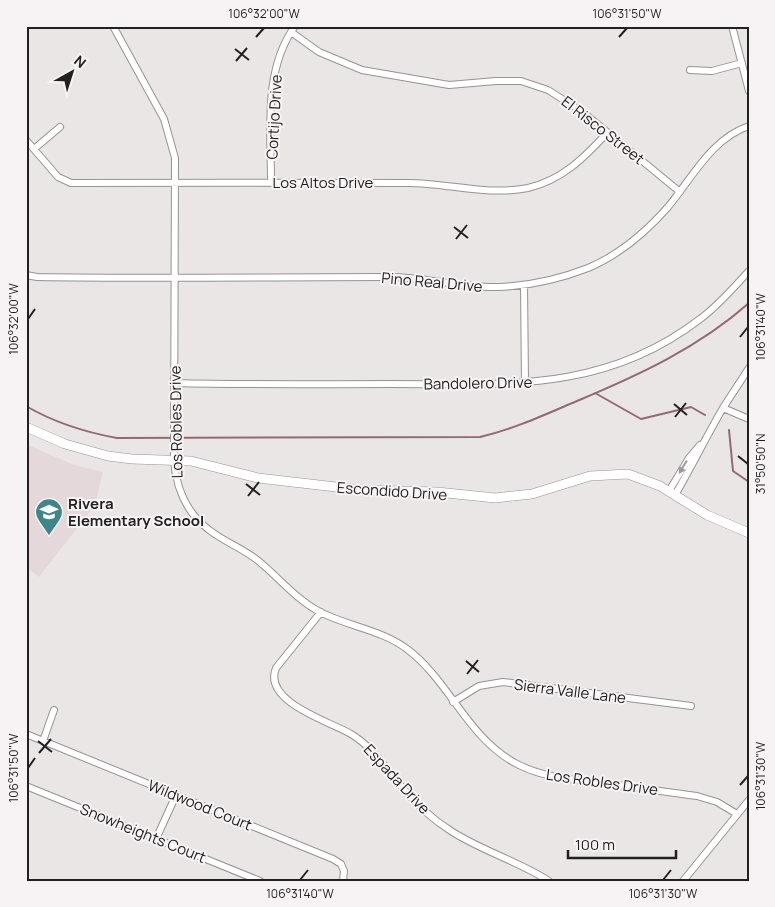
<svg xmlns="http://www.w3.org/2000/svg" width="775" height="907" font-family="Manrope,sans-serif">
	<style>
		.built { fill: #e5d8da }
		.lines { fill: none; stroke-linecap: round; stroke-linejoin: round }
		.stream { stroke: #936a71; stroke-width: 2 }
		.street-casing { stroke: #969393; stroke-width: 8 }
		.secondary-casing { stroke: #969393; stroke-width: 10 }
		.street { stroke: #fff; stroke-width: 6 }
		.secondary { stroke: #fff; stroke-width: 9 }
		.oneway { fill: #9c9b9b }
		.ticks { fill: none; stroke: #222020; stroke-width: 2 }
		.labels { text-anchor: middle; dominant-baseline: central; stroke-width: 4; stroke-linejoin: round; paint-order: stroke }
		.street-label { font-size: 15px; fill: #222020; stroke: #f7f3f4 }
		.poi-label { font-size: 15px; font-weight: bold; fill: #222020; stroke: #f7f3f4; text-anchor: start }
		.neatline { fill: none; stroke: #222020; stroke-width: 2 }
		.ticks-label { font-size: 12px; text-anchor: middle; fill: #222020 }
	</style>
	<rect width="100%" height="100%" fill="#eae6e6"/>
	<path class="built" d="M 26,444 L 74,465 L 103,472 L 95,505 L 39,577 L 26,567 Z"/>
	<g class="lines">
		<path class="stream" d="M 595,393 L 641,419 L 691,407 L 705,415
			M 26,406 C 55,423 84,432 117,438 L 480,437 C 514,429 544,415 577,401 C 639,375 698,348 749,303
			M 729,430 L 733,471 L 749,482"/>
		<g class="street-casing">
			<path id="street" d="M 113,26 L 164,119 L 175,158 L 174,460 C 176,487 186,512 208,529 C 225,543 246,549 262,564 C 281,580 297,600 320,612 C 347,626 382,630 407,649 C 450,681 468,740 519,765 C 545,778 575,780 603,783 C 635,787 666,792 697,796 L 717,802 L 737,814
				M 732,26 L 749,91
				M 291,32 L 319,52 L 362,70 L 449,85 L 496,81 L 521,81 L 548,90 L 584,113 L 680,192
				M 690,70 L 712,71 L 742,63
				M 26,140 L 58,177 L 71,183 C 183,183 296,182 408,183 C 448,183 487,196 528,188 C 562,180 584,158 607,133
				M 34,149 L 60,127
				M 271,182 C 271,131 263,70 295,26
				M 26,275 L 37,277 C 154,279 272,277 390,277 C 426,277 462,288 498,287 C 528,286 560,279 588,268 C 619,255 646,232 668,207 C 692,178 712,138 749,126
				M 524,285 L 525,383
				M 749,368 L 723,408 L 749,419
				M 175,383 C 247,385 318,384 390,384 C 504,384 604,393 700,319 C 719,305 733,288 749,271
				M 669,491 L 689,458 L 700,445
				M 675,495 C 692,466 706,437 723,408
				M 321,612 L 276,668 C 262,702 331,722 351,734 C 374,748 384,767 401,786 C 415,803 432,819 451,831 C 482,851 518,861 549,881
				M 453,702 L 479,686 L 503,682 L 691,706
				M 26,734 L 333,859 L 341,864 L 344,871 L 343,881
				M 43,741 L 54,710
				M 26,786 L 260,881
				M 156,839 L 176,795
				M 683,881 L 749,800"/>
		</g>
		<g class="secondary-casing">
			<path id="secondary" d="M 26,427 L 65,444 L 108,456 L 132,459 L 191,461 L 258,478 L 362,490 L 437,492 L 495,498 L 532,494 L 590,476 L 628,474 L 660,486 L 707,515 L 749,533"/>
		</g>
		<use href="#street" class="street"/>
		<use href="#secondary" class="secondary"/>
	</g>
	<defs><path id="oneway-solid" d="M-6-.8H1V-3.2L6.5 0L1 3.2V.8H-6Z" transform="scale(1.25)"/></defs>
	<use class="oneway" href="#oneway-solid" transform="translate(683 467) rotate(121)"/>
	<path class="ticks" d="M 256,37 L 264,28M 619,37 L 627,28M 235,49 L 249,60M 236,61 L 247,48M 454,227 L 468,238M 456,239 L 467,225M 28,319 L 35,309M 740,337 L 748,327M 674,404 L 687,415M 675,417 L 686,403M 738,456 L 748,464M 246,484 L 260,495M 248,496 L 259,482M 466,661 L 479,672M 467,674 L 478,660M 38,741 L 52,752M 39,753 L 51,739M 28,768 L 35,758M 740,785 L 748,776M 300,880 L 308,870M 663,880 L 671,870"/>
	<defs>
		<g id="school-pin" transform="scale(1.4375)"><path d="M0 17L-7.5 6A9.5 9.5 0 1 1 7.5 6Z" fill="#3e858c" stroke="#f7f3f4"/><path d="M0-5L7-2L0 1L-7-2ZM-4 1L0 2.5L4 1V4Q0 6-4 4Z" fill="#fff"/></g>
	</defs>
	<g fill-rule="evenodd">
		<use href="#school-pin" x="49" y="512"/>
	</g>
	<g class="labels">
		<g class="street-label">
			<text transform="translate(274 117) rotate(-87)">Cortijo Drive</text>
			<text transform="translate(603 130) rotate(38)">El Risco Street</text>
			<text x="323" y="182">Los Altos Drive</text>
			<text transform="translate(432 282) rotate(5)">Pino Real Drive</text>
			<text transform="translate(478 383) rotate(-1)">Bandolero Drive</text>
			<text transform="translate(176 422) rotate(-91)">Los Robles Drive</text>
			<text transform="translate(392 491) rotate(4)">Escondido Drive</text>
			<text transform="translate(570 691) rotate(7)">Sierra Valle Lane</text>
			<text transform="translate(397 779) rotate(47)">Espada Drive</text>
			<text transform="translate(602 782) rotate(8)">Los Robles Drive</text>
			<text transform="translate(200 805) rotate(22)">Wildwood Court</text>
			<text transform="translate(143 833) rotate(22)">Snowheights Court</text>
		</g>
		<g class="poi-label">
			<text x="68" y="503">Rivera<tspan x="68" dy="17">Elementary School</tspan></text>
		</g>
	</g>
	<rect width="775" height="907" fill="none" stroke="#f7f3f4" stroke-width="55"/>
	<g transform="translate(72 72) rotate(39)" stroke="#f7f3f4" stroke-width="4" paint-order="stroke">
	<path d="M0-4L9 19L0 12L-9 19Z" fill="#222020"/>
	<text y="-8" font-size="14" font-weight="bold" text-anchor="middle" fill="#222020">N</text>
	</g>
	<path d="M568 850v8h108v-8" fill="none" stroke="#222020" stroke-width="2.5"/>
	<text x="575" y="850" font-size="15" fill="#222020" stroke="#f7f3f4" stroke-width="4" paint-order="stroke">100 m</text>
	<rect x="28" y="28" width="720" height="852" class="neatline"/>
	<g class="ticks-label">
		<text x="264" y="18">106°32'00"W</text>
		<text x="627" y="18">106°31'50"W</text>
		<text transform="translate(14 319) rotate(-90)" y="4">106°32'00"W</text>
		<text transform="translate(761 327) rotate(-90)" y="4">106°31'40"W</text>
		<text transform="translate(761 464) rotate(-90)" y="4">31°50'50"N</text>
		<text transform="translate(14 768) rotate(-90)" y="4">106°31'50"W</text>
		<text transform="translate(761 776) rotate(-90)" y="4">106°31'30"W</text>
		<text x="300" y="898">106°31'40"W</text>
		<text x="663" y="898">106°31'30"W</text>
	</g>
</svg>
